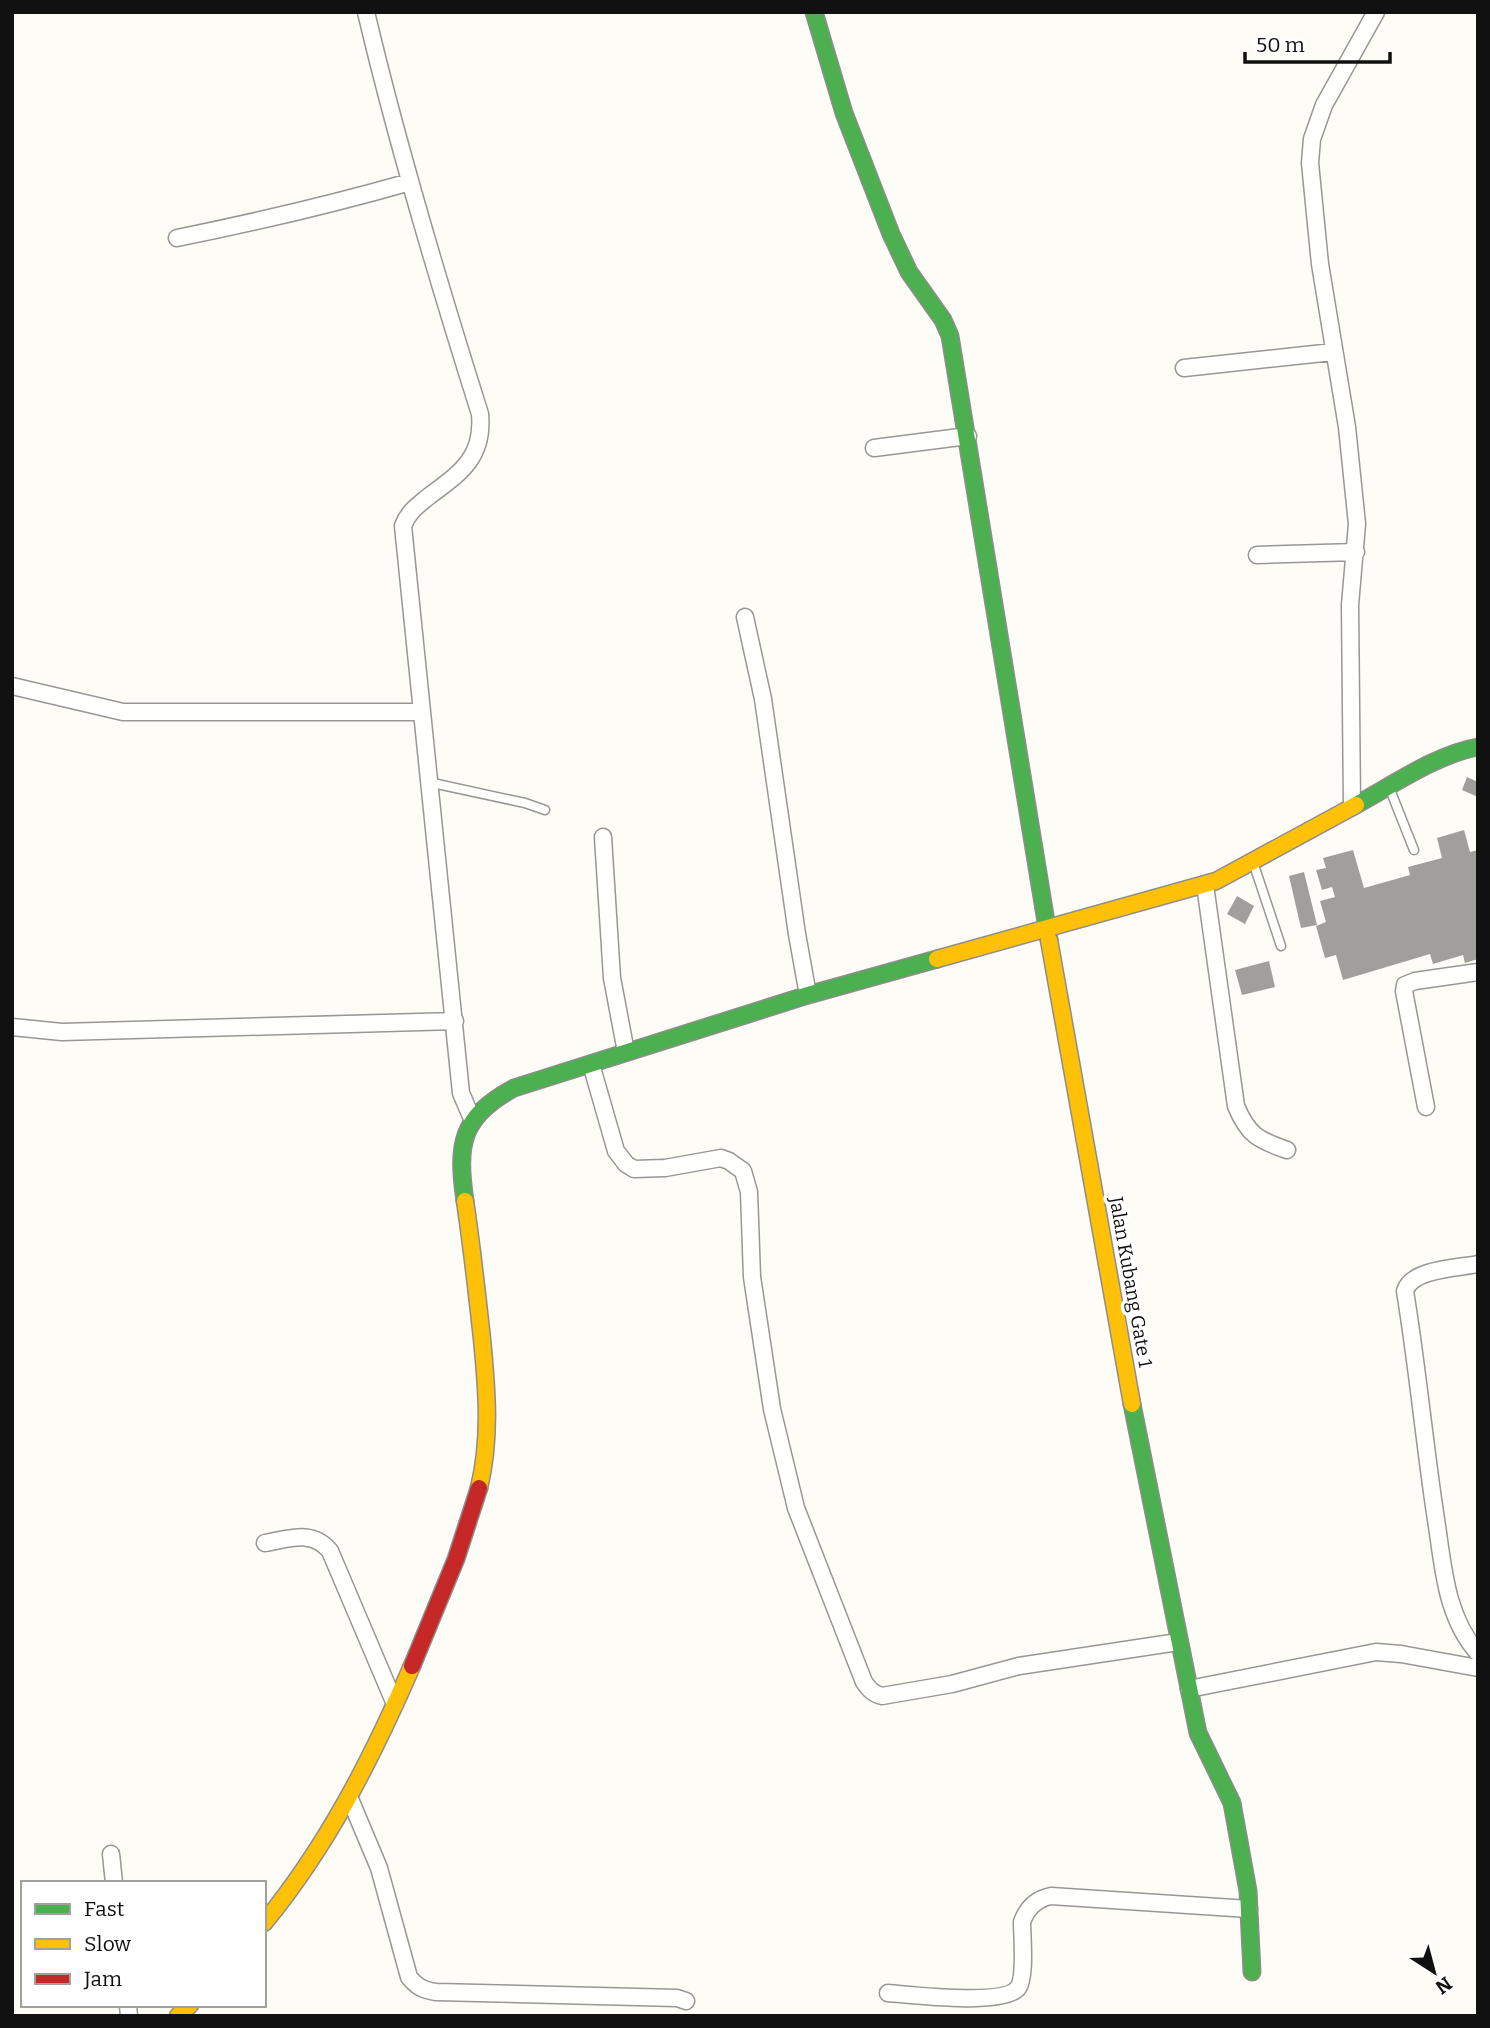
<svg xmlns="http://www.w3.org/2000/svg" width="1490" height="2028" font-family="Bitter,serif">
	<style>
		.building { fill: #a19f9c }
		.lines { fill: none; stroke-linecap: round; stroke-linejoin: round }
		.lane-casing { stroke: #979795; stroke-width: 11 }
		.street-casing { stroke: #979795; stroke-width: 19 }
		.fast-casing { stroke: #8e8d8b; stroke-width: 19 }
		.slow-casing { stroke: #8e8d8b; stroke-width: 19 }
		.jam-casing { stroke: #8e8d8b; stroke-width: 19 }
		.lane { stroke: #fffffe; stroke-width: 8 }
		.street { stroke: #fffffe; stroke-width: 16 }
		.fast { stroke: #4caf50; stroke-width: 16 }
		.slow { stroke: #ffc107; stroke-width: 16 }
		.jam { stroke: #c62828; stroke-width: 16 }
		.labels { text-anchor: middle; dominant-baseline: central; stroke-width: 7; stroke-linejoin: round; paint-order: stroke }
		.street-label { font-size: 19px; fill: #111; stroke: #fff }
	</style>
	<rect width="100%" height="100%" fill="#fdfcf7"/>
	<path class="building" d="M 1467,777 L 1478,782 L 1478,797 L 1462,790 Z
		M 1464,830 L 1470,852 L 1478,850 L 1478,959 L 1465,963 L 1463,955 L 1433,964 L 1430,954 L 1343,980 L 1336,955 L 1325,958 L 1316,926 L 1326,922 L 1320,901 L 1335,897 L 1332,887 L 1322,890 L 1316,870 L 1326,868 L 1323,858 L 1353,850 L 1364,888 L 1410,875 L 1408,867 L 1442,858 L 1437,838 Z
		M 1304,872 L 1317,925 L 1301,928 L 1289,876 Z
		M 1237,896 L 1254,906 L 1245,924 L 1227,914 Z
		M 1269,961 L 1275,987 L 1242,995 L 1235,970 Z"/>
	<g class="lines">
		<g class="lane-casing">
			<path id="lane" d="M 428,782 L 525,803 L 545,810
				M 1389,787 L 1414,850
				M 1253,862 L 1281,946"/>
		</g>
		<g class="street-casing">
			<path id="street" d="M 366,12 C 398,148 438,281 480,414 C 484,458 460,473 428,497 C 417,506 408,512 403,526 L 461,1093 L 473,1121
				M 177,238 C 256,222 333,204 410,182
				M 1184,368 L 1333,352
				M 874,448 L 968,436
				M 1257,555 L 1356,552
				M 745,617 L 763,699 L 797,934 L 808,995
				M 12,686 L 123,712 L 420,712
				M 1352,807 L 1350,605 L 1357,524 L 1347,427 L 1320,264 L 1310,163 L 1312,139 L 1324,105 L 1376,12
				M 603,837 L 612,978 L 626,1052
				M 1205,885 L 1236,1106 C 1248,1135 1258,1140 1287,1150
				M 12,1027 L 62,1032 L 455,1021
				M 591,1064 L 616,1151 L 626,1164 L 634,1169 L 665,1168 L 721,1158 L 729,1161 L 743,1171 L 749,1192 L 752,1277 L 772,1409 L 796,1508 L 864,1682 C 869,1689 873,1694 882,1696 L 952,1684 L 1019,1666 L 1178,1642
				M 1426,1107 L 1404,991 L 1405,985 L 1415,981 L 1478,972
				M 1478,1264 C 1458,1268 1411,1269 1405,1291 C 1417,1364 1424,1439 1435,1513 C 1443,1561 1444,1615 1478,1653
				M 265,1543 C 289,1539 312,1529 330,1551 L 395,1704
				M 1189,1689 L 1376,1652 L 1401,1654 L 1478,1668
				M 350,1799 L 379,1868 L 409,1977 C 417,1987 423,1990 436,1992 L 677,1998 L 686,2001
				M 111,1854 L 114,1883
				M 888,1993 C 912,1995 1004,2006 1018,1988 C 1026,1977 1022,1936 1022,1922 C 1027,1908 1036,1899 1051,1896 L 1249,1909
				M 128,2005 L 129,2016"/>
		</g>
		<g class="fast-casing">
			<path id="fast" d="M 814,12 L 844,113 L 891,234 L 909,272 L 943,320 L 950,336 L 1049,940
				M 1356,805 C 1393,785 1437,754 1478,747
				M 465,1201 C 457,1145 460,1117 514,1088 L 808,995 L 937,959
				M 1132,1404 L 1198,1733 L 1232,1803 L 1248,1891 L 1252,1972"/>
		</g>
		<g class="slow-casing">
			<path id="slow" d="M 1049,940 L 1132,1404
				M 937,959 L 1216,881 L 1356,805
				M 465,1201 C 472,1247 477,1293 482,1339 C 487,1390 491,1438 479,1488
				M 264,1923 C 328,1845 372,1758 412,1666
				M 178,2016 L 190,2005"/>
		</g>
		<g class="jam-casing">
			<path id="jam" d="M 412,1666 L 456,1559 L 479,1488"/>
		</g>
		<use href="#lane" class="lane"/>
		<use href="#street" class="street"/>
		<use href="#fast" class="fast"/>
		<use href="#slow" class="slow"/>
		<use href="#jam" class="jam"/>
	</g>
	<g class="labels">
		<g class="street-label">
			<text transform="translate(1131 1282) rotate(80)">Jalan Kubang Gate 1</text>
		</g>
	</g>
	<rect width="1490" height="2028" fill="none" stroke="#111111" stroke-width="28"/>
	<rect x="21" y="1881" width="245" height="126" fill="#ffffff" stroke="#a0a0a0" stroke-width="2"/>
	<rect x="35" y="1904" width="35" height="10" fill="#4caf50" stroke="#a0a0a0" stroke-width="2"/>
	<text x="84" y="1916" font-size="21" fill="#111111">Fast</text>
	<rect x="35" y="1939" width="35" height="10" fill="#ffc107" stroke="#a0a0a0" stroke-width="2"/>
	<text x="84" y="1951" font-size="21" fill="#111111">Slow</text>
	<rect x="35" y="1974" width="35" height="10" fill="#c62828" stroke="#a0a0a0" stroke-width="2"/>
	<text x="84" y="1986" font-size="21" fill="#111111">Jam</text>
	<g transform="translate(1434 1972) rotate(144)" stroke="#ffffff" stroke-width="5" paint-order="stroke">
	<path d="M0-5L12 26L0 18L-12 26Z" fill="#111111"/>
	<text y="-10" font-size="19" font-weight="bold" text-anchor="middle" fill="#111111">N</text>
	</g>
	<path d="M1245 52v10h145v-10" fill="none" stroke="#111111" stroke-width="3.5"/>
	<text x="1256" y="52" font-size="21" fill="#111111" stroke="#ffffff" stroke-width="5" paint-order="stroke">50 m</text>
</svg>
